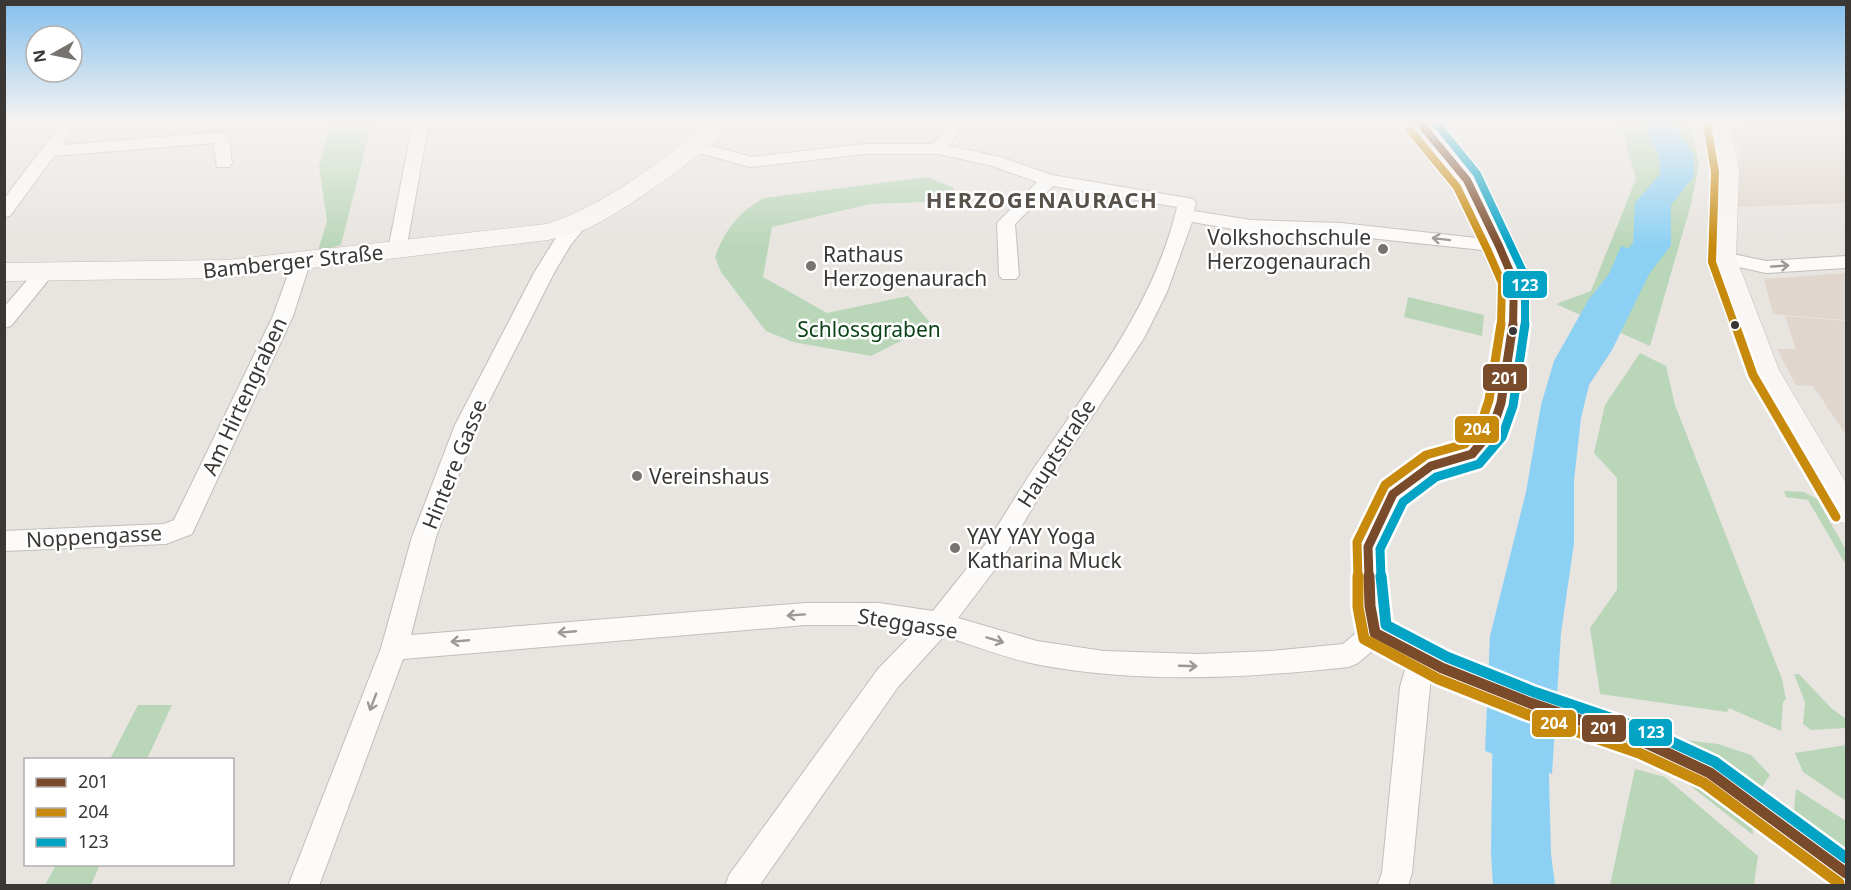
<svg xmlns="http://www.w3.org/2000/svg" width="1851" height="890" font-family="'Noto Sans',sans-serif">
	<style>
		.built { fill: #e0d6ce }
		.green { fill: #b9d6b8 }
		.water { fill: #8cd0f4 }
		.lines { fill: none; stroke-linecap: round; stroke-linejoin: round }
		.river { fill: #8cd0f4; fill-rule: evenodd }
		.street-casing { stroke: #c1bebb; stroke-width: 2 }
		.secondary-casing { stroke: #c1bebb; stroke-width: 1 }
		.street { fill: #fcfbfa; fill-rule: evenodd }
		.secondary { fill: #f9f6f4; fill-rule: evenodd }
		.bus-1-far2-casing { stroke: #fff; stroke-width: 11 }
		.bus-1-far1-casing { stroke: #fff; stroke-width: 14 }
		.bus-1-casing { stroke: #fff; stroke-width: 16 }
		.bus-2-far2-casing { stroke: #fff; stroke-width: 11 }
		.bus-2-far1-casing { stroke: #fff; stroke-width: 14 }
		.bus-2-casing { stroke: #fff; stroke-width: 16 }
		.bus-3-far2-casing { stroke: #fff; stroke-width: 11 }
		.bus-3-far1-casing { stroke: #fff; stroke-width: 14 }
		.bus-3-casing { stroke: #fff; stroke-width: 16 }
		.bus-1-far2 { stroke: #7a4b2a; stroke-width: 8 }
		.bus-1-far1 { stroke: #7a4b2a; stroke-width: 9 }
		.bus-1 { stroke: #7a4b2a; stroke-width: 11 }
		.bus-2-far2 { stroke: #c88a0d; stroke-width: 8 }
		.bus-2-far1 { stroke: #c88a0d; stroke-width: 9 }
		.bus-2 { stroke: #c88a0d; stroke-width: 11 }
		.bus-3-far2 { stroke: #03a3c6; stroke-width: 8 }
		.bus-3-far1 { stroke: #03a3c6; stroke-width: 9 }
		.bus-3 { stroke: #03a3c6; stroke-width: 11 }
		.oneway { stroke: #9b9997 }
		.poi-dot { fill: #777470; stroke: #fff; stroke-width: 2 }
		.bus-dot { fill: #3a3734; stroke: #fff; stroke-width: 2 }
		.labels { text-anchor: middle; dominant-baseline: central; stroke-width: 5; stroke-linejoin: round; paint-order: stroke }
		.poi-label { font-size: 21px; fill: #3a3734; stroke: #fff; text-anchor: start }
		.street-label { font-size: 21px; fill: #3a3734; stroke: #fff }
		.park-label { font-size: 21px; fill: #0b4319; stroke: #fff }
		.far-district-label { font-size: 22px; font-weight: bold; letter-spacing: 1.5px; fill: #59524b; stroke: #fff }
		.line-badge { stroke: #fff; stroke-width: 2 }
		.badge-label { font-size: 16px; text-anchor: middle; font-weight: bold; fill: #fff }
	</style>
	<rect width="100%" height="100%" fill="#e8e4e0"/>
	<path class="built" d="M 1739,122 L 1846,122 L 1846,203 L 1736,207 L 1742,130 Z
		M 1846,273 L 1846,320 L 1773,314 L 1764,279 Z
		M 1785,316 L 1846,321 L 1846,435 L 1813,386 L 1796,385 L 1777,349 L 1796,349 Z"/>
	<path class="green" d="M 330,122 L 372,122 L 341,245 L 318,251 L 327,221 L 319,167 Z
		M 1617,122 L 1690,122 L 1699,164 L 1691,204 L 1650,346 L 1556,304 L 1591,291 L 1636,179 L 1624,137 Z
		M 927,177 L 954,188 L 954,201 L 870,204 L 772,227 L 763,277 L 827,313 L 908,296 L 932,325 L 871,356 L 793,342 L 766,331 L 721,272 L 715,257 C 726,228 738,213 764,198 Z
		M 1408,297 L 1484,315 L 1482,336 L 1404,317 Z
		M 1640,353 L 1666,366 L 1675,405 L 1782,679 L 1786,699 L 1783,702 L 1781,731 L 1729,708 L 1727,712 L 1600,694 L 1590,628 L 1617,590 L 1617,478 L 1594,453 L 1605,405 Z
		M 1784,491 L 1804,492 L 1817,499 L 1846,550 L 1846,565 L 1808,500 L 1786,497 Z
		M 1794,674 L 1799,674 L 1831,708 L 1846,719 L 1846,728 L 1811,730 L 1803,724 L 1805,702 Z
		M 138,705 L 172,705 L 147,759 L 110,759 Z
		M 1667,738 L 1718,744 L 1751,755 L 1770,775 L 1760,790 L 1705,756 L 1680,748 Z
		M 1846,745 L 1846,801 L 1803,772 L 1795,753 Z
		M 1674,768 L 1711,786 L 1752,814 L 1753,835 L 1674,773 Z
		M 1635,769 L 1665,777 L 1758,856 L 1754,885 L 1610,885 Z
		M 1796,789 L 1846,821 L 1846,848 L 1794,810 Z
		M 56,865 L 56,864 L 100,865 L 91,885 L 45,885 Z"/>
	<path class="water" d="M 1621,246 L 1657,258 L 1612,350 L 1589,385 L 1581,418 L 1574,480 L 1574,543 L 1561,633 L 1552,774 L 1485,751 L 1490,636 L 1526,492 L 1541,405 L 1554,361 L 1589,299 L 1603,288 Z"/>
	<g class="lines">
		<path class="river" d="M 1641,122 L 1673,122 L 1693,155 L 1694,176 L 1671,205 L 1671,245 L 1665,253 L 1621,311 L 1607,315 L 1593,311 L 1587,302 L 1633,243 L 1635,203 L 1660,174 L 1659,155 Z
			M 1520,678 L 1539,685 L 1547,703 L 1551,853 L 1555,886 L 1493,886 L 1491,853 L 1493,703 L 1501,685 Z"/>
		<g class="street-casing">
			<path id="street" d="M 62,122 L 78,122 L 62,145 L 221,132 L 229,137 L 232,163 L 229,167 L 217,167 L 213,143 L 54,156 L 10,216 L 4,217 L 4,199 Z
				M 413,122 L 429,122 L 406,250 L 397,256 L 388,250 Z
				M 950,122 L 966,122 L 949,146 L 1000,157 L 1052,175 L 1193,199 L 1196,203 L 1194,211 L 1251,220 L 1341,223 L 1486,239 L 1459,181 L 1411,122 L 1428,122 L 1476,180 L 1508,246 L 1524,281 L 1523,331 L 1512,403 L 1500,436 L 1480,460 L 1439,473 L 1402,500 L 1380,547 L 1383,606 L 1387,626 L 1451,659 L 1532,691 L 1644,729 L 1720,763 L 1846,855 L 1846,886 L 1835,884 L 1700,783 L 1637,753 L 1530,716 L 1431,676 L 1412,873 L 1408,886 L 1377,886 L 1382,873 L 1400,687 L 1407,663 L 1377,647 L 1358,663 L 1349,667 C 1246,678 1143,684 1040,665 C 1008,659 975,646 944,636 L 898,687 L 759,886 L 725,886 L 729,875 L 878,669 L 915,631 L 879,625 L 805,625 L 403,659 L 319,886 L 288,886 L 381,648 L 412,537 L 455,425 L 534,273 L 555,239 L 573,219 L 579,217 L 588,223 L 570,246 L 554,273 L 477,425 L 436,537 L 411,635 L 805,603 L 879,603 L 933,611 C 950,589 968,568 984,546 C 1004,518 1021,486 1041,458 C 1095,379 1155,302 1177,207 L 1053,186 L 1015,224 L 1019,275 L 1016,279 L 1002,279 L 999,275 L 997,223 L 1037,182 L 989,165 L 938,154 L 865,154 L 750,167 L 689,150 L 687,146 L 695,141 L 751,157 L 865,144 L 933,144 ZM 1192,222 L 1251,232 L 1341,235 L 1492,251 L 1504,281 L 1503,331 L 1490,403 L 1482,427 L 1464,448 L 1423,460 L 1385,487 L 1356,547 L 1357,606 L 1361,629 L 1343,644 L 1271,651 L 1199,654 L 1104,651 L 1037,641 L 958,618 L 1002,560 L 1037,500 L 1144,338 L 1167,292 Z
				M 1723,252 L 1766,261 L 1846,256 L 1846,268 L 1766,273 L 1716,262 L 1714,258 L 1716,254 Z
				M 301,257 L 308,259 L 310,263 L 293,316 L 192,534 L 166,544 L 4,551 L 4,531 L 164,524 L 174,520 L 273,316 L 292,263 L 294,259 Z
				M 43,268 L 50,270 L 53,274 L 50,278 L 11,326 L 4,328 L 4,307 L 36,270 Z"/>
		</g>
		<g class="secondary-casing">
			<path id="secondary" d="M 709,122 L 733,122 C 715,148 619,215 588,228 C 576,234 561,237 548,240 L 227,278 L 4,281 L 4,263 L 227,260 L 546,224 C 599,209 667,158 709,122 Z
				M 1708,122 L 1730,122 L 1739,171 L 1736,258 L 1779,370 L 1846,483 L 1846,524 L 1834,520 L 1749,370 L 1710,258 L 1715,171 Z"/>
		</g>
		<use href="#street" class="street"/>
		<use href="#secondary" class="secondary"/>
		<g class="bus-1-far2-casing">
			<path id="bus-1-far2" d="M 1419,122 L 1467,180 L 1499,246 L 1514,281 L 1513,326"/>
		</g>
		<g class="bus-1-far1-casing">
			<path id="bus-1-far1" d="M 1369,578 L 1368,547 L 1393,494 L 1431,466 L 1472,454 L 1492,430 L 1501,403 L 1513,324"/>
		</g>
		<g class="bus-1-casing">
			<path id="bus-1" d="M 1369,576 L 1370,606 L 1375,633 L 1442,668 L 1530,703 L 1644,742 L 1710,773 L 1846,873"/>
		</g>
		<g class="bus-2-far2-casing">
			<path id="bus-2-far2" d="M 1707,124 L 1715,172 L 1712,262 L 1735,326
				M 1410,130 L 1457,187 L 1488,251 L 1502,283 L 1501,326"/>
		</g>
		<g class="bus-2-far1-casing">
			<path id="bus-2-far1" d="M 1735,324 L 1753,375 L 1836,517
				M 1358,578 L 1357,542 L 1385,485 L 1426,455 L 1465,444 L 1481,424 L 1489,400 L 1501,324"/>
		</g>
		<g class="bus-2-casing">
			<path id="bus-2" d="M 1358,576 L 1358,607 L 1364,639 L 1438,679 L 1526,714 L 1639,753 L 1704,783 L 1839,883"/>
		</g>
		<g class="bus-3-far2-casing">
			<path id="bus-3-far2" d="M 1435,122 L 1477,174 L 1525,276 L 1525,326"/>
		</g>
		<g class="bus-3-far1-casing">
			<path id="bus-3-far1" d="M 1381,578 L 1380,549 L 1403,502 L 1436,477 L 1479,464 L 1502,437 L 1513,406 L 1525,324"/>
		</g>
		<g class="bus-3-casing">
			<path id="bus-3" d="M 1381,576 L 1386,625 L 1447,657 L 1534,692 L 1648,731 L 1715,762 L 1846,858"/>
		</g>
		<use href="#bus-1-far2" class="bus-1-far2"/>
		<use href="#bus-1-far1" class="bus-1-far1"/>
		<use href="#bus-1" class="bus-1"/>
		<use href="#bus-2-far2" class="bus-2-far2"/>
		<use href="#bus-2-far1" class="bus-2-far1"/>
		<use href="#bus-2" class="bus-2"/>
		<use href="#bus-3-far2" class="bus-3-far2"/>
		<use href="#bus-3-far1" class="bus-3-far1"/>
		<use href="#bus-3" class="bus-3"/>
	</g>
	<defs><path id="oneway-shaft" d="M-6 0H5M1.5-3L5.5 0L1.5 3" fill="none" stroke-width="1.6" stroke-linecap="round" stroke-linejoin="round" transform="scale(1.5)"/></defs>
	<g class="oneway">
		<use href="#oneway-shaft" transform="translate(1441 239) rotate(-173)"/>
		<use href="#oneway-shaft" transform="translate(1780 266) rotate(-4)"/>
		<use href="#oneway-shaft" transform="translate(796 615) rotate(176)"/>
		<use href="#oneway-shaft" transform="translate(567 632) rotate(175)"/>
		<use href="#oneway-shaft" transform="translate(995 640) rotate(17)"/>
		<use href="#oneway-shaft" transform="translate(460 641) rotate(175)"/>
		<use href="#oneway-shaft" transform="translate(1188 666) rotate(2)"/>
		<use href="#oneway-shaft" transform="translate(373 702) rotate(111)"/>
	</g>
	<linearGradient id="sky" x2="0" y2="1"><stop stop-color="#83bfed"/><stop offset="0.49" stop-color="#f5f3f1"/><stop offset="1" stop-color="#f5f3f1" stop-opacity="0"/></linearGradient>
	<rect width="1851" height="247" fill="url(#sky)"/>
	<g class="poi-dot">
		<circle cx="1383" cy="249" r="6"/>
		<circle cx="811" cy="266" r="6"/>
		<circle cx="637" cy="476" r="6"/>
		<circle cx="955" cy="548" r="6"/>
	</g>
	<g class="bus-dot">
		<circle cx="1735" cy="325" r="5"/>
		<circle cx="1513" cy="331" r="5"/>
	</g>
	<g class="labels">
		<g class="poi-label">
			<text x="1371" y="237" text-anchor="end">Volkshochschule<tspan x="1371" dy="24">Herzogenaurach</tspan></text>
			<text x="823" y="254">Rathaus<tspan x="823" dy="24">Herzogenaurach</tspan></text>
			<text x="649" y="476">Vereinshaus</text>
			<text x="967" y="536">YAY YAY Yoga<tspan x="967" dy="24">Katharina Muck</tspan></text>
		</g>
		<g class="street-label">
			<text transform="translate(293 261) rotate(-6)">Bamberger Straße</text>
			<text transform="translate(244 396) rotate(-65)">Am Hirtengraben</text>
			<text transform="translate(1056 453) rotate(-57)">Hauptstraße</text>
			<text transform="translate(454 464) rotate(-68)">Hintere Gasse</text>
			<text transform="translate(94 536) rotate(-3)">Noppengasse</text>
			<text transform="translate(908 623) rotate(9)">Steggasse</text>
		</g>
		<g class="park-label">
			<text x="869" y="329">Schlossgraben</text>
		</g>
		<g class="far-district-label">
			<text x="1042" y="199">HERZOGENAURACH</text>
		</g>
	</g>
	<g class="line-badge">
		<rect x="1502" y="270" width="46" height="29" rx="6" fill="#03a3c6"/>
		<rect x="1482" y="363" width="46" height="29" rx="6" fill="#7a4b2a"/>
		<rect x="1454" y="415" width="46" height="29" rx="6" fill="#c88a0d"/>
		<rect x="1531" y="709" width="46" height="29" rx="6" fill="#c88a0d"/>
		<rect x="1581" y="714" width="46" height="29" rx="6" fill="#7a4b2a"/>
		<rect x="1628" y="718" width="45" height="29" rx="6" fill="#03a3c6"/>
	</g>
	<g class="badge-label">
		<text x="1525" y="291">123</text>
		<text x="1505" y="384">201</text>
		<text x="1477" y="435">204</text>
		<text x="1554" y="729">204</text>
		<text x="1604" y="734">201</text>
		<text x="1651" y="738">123</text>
	</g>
	<rect width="1851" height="890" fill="none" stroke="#3a3734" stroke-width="12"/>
	<rect x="24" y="758" width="210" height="108" fill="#ffffff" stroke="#b0afae" stroke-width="1.5"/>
	<rect x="36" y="778" width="30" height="9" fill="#7a4b2a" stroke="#b0afae" stroke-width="1.5"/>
	<text x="78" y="788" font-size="18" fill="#3a3734">201</text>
	<rect x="36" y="808" width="30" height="9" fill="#c88a0d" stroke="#b0afae" stroke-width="1.5"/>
	<text x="78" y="818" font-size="18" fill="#3a3734">204</text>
	<rect x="36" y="838" width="30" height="9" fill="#03a3c6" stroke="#b0afae" stroke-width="1.5"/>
	<text x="78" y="848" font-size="18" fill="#3a3734">123</text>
	<g transform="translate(54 54) rotate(261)"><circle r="28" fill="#ffffff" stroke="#b0afae" stroke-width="1.5"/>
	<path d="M0-4.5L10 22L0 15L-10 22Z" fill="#777470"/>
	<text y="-9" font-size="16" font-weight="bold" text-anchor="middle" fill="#3a3734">N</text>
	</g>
</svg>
